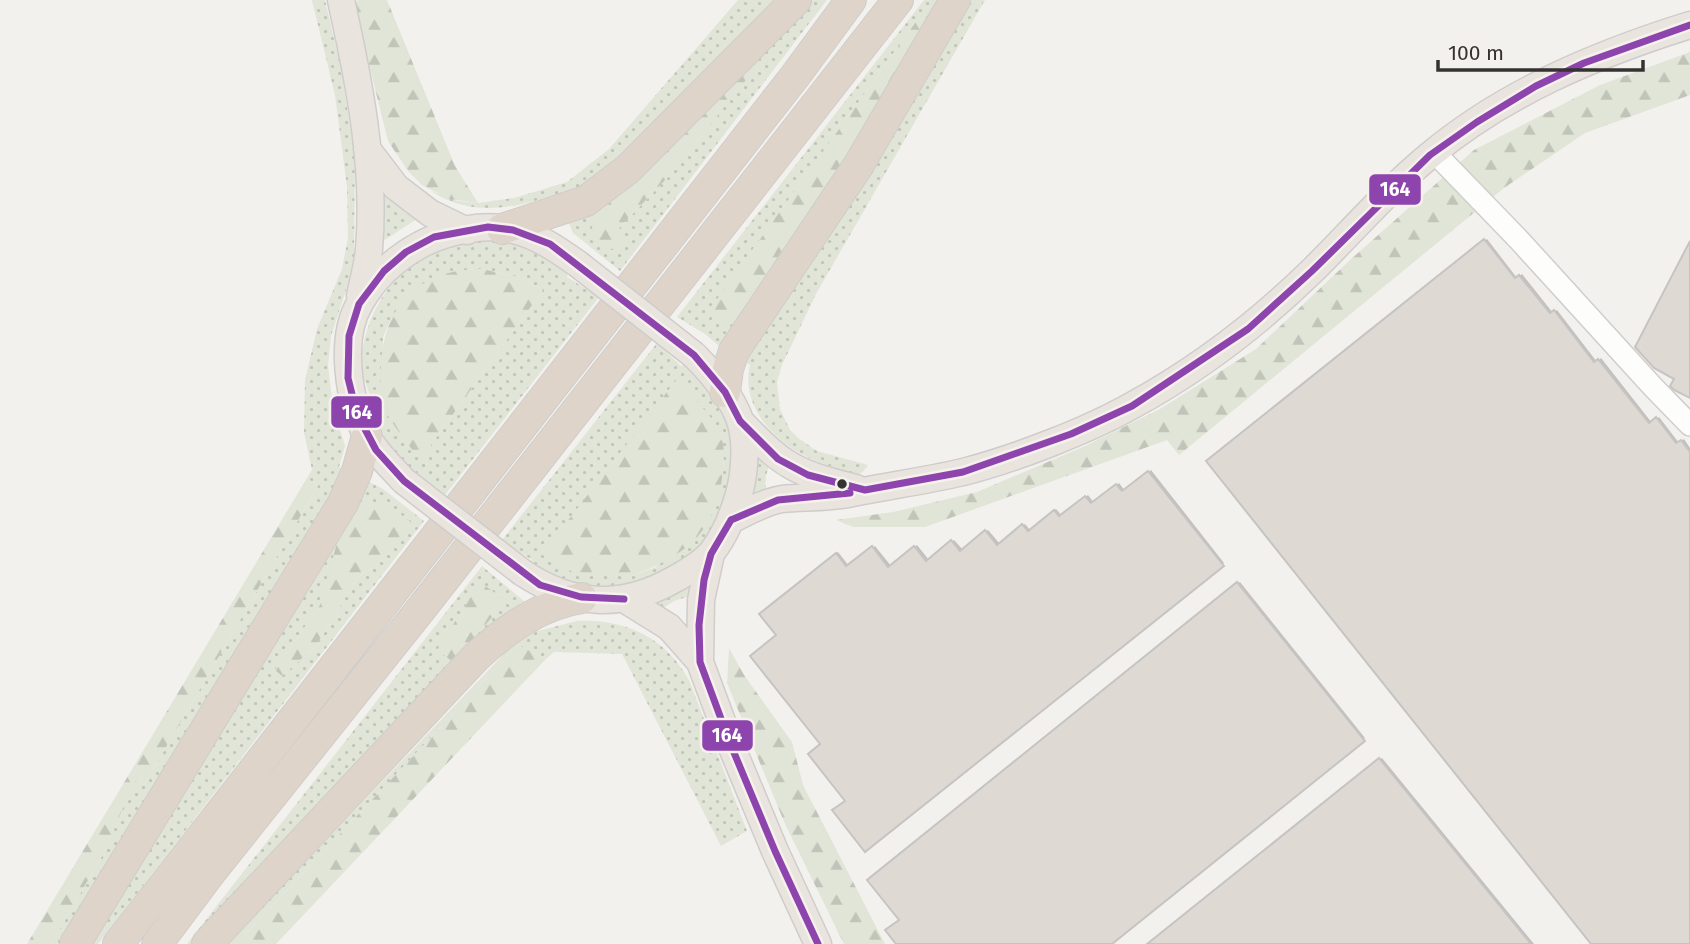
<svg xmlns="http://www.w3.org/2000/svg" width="1690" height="944" font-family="'Fira Sans',sans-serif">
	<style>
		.grass { fill: url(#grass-dots); fill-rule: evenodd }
		.forest { fill: url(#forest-firs) }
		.shadow { fill: #0003 }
		.building { fill: #dfd9d3; stroke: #c6c4c3; stroke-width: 2 }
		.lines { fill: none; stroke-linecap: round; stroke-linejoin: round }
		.minor-casing { stroke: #cfcecc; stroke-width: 24 }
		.major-casing { stroke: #cfcdcb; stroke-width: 29 }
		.highway-casing { stroke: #cfcdcb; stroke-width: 32 }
		.minor { stroke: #fdfdfc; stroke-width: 21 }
		.major { stroke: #eae4de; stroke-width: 26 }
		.highway { stroke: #ded4ca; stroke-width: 30 }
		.major-bridge-casing { stroke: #cfcdcb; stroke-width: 29; stroke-linecap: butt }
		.major-bridge { stroke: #eae4de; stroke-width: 26 }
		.bus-1-casing { stroke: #f5f1ec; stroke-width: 12 }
		.bus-1 { stroke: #8e44ad; stroke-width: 7 }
		.bus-dot { fill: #353331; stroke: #f5f1ec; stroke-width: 2.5 }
		.line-badge { stroke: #f5f1ec; stroke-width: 2.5 }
		.badge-label { font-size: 19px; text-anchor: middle; font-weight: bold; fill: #fff }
	</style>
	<defs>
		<pattern id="grass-dots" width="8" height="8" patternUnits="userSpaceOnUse" patternTransform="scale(1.75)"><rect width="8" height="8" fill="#e0e5d7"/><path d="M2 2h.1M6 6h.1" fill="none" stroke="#c1c5b9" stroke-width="1.8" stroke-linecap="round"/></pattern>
		<pattern id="forest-firs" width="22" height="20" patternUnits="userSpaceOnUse" patternTransform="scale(1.75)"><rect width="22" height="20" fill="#e0e5d7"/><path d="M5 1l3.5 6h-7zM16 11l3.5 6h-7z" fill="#c1c5b9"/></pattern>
	</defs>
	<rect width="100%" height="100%" fill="#f3f1ee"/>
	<path class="grass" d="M 312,0 L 325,0 L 340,64 L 355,156 L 354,255 L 349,281 L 331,336 L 328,365 L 333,408 L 345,446 L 339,467 L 347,472 L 203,703 L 61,944 L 51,944 L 102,856 L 135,780 L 144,785 L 318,486 L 307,478 L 312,470 L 304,433 L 305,380 L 317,329 L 342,269 L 348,238 L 347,187 L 335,95 Z
		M 738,0 L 778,0 L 621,160 L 562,203 L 557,194 C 515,209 469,217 431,191 L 458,201 L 478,203 L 514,198 L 567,182 L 609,149 Z
		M 803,0 L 827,0 L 620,271 L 573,233 L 567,218 ZM 752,62 L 756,66 L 672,173 L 619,228 L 595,217 Z
		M 924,0 L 944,0 L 929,27 L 918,19 L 711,308 L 725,331 L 786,249 L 726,352 L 705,334 L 677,317 Z
		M 968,0 L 985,0 L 816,294 L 782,365 L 777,382 L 780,409 L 790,430 L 798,438 L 817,451 L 868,465 C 860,479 847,478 834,476 L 834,467 C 790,456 738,415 750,365 L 741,359 Z
		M 374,163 L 420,217 L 380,243 Z
		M 491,241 C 522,243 543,256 569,271 L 567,277 L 599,297 L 445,495 L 413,470 L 411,472 L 381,440 L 384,436 L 365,381 L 360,380 C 360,300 409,242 491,241 ZM 482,269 L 518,277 L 543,290 L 420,460 L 381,404 L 383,338 C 398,294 435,269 482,269 Z
		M 657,343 L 681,366 L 686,363 L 694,370 L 720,405 L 728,426 L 733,447 L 727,502 L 700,549 L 655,581 L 590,590 L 529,565 L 532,560 L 502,540 ZM 677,380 L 719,430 L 724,463 L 656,567 L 626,578 L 614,573 Z
		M 756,454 L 769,465 L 766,476 L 765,497 L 750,503 Z
		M 362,478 L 383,489 L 424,521 L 98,944 L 86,944 ZM 410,521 L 379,563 L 357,578 L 316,646 L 282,676 L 275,670 L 320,605 Z
		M 482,566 L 530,606 L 200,944 L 187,944 Z
		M 692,584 L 693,595 L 674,601 L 657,612 L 650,604 L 668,598 Z
		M 577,621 C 625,619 665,637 689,680 L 747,831 L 721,846 L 622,654 L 554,652 L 546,659 L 518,645 L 236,944 L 227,944 L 503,655 L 502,648 L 534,625 L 538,631 Z"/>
	<path class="forest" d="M 358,0 L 387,0 L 455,166 L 478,203 L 449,199 L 422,185 L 408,171 L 388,141 L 354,4 Z
		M 918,19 L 929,27 L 883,106 L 786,249 L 725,332 L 710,309 Z
		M 1690,52 L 1690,95 L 1585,133 L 1504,188 L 1179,455 L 1167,440 L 925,527 L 853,527 L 836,520 L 893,512 L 977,492 L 1085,446 L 1160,409 L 1256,349 L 1350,260 L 1474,150 L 1600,85 Z
		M 752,62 L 757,66 L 672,173 L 619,228 L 623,240 L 615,250 L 589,239 L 595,217 Z
		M 482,269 L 518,277 L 543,290 L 420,460 C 412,449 383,413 381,402 C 379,393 381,380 381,370 C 382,307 417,269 482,269 Z
		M 677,379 C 689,393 710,414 719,429 C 725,440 724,459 723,471 C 716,536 683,557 626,578 C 613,573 605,576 593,576 C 573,575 557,565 542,554 Z
		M 307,478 L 318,486 L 144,785 L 135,781 L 102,856 L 51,944 L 27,944 Z
		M 362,502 L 391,507 L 411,522 L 379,563 L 357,578 L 316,646 L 282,676 L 275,670 L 320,605 L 338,539 Z
		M 480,582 L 506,601 L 453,662 L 437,650 Z
		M 518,645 L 546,659 L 276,944 L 236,944 Z
		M 729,648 L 744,675 L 792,742 L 803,785 L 885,944 L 844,944 L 785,824 L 727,683 Z"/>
	<path class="shadow" d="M 1487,239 L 1517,278 L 1522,274 L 1553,313 L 1557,310 L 1597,362 L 1601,358 L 1652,423 L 1659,417 L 1679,443 L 1684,439 L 1690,448 L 1690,944 L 1593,944 L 1208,461 Z
		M 1151,470 L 1224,563 L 866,850 L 778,635 L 761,614 L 838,552 L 849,566 L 875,546 L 891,566 L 917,545 L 929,560 L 954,540 L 963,550 L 988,530 L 1000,544 L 1025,524 L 1030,530 L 1056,509 L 1062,516 L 1088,495 L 1094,503 L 1119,483 L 1125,491 Z
		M 1240,582 L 1365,738 L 1109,944 L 898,944 L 901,919 L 869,880 Z
		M 1382,758 L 1534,944 L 1149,944 Z"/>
	<path class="building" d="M 1484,239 L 1515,278 L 1519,275 L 1550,313 L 1554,310 L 1594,362 L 1598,359 L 1649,423 L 1656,417 L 1676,443 L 1681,440 L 1690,452 L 1690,944 L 1591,944 L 1206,461 Z
		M 1690,241 L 1690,398 L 1674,390 L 1670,386 L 1674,379 L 1654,368 L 1635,347 Z
		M 1148,471 L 1224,566 L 865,852 L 832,810 L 845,801 L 808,754 L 820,744 L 750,656 L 776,635 L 759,614 L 836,553 L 846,566 L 872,546 L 888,567 L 914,546 L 926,561 L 951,540 L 960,551 L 985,530 L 997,545 L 1022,524 L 1028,531 L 1054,510 L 1059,516 L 1085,496 L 1091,503 L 1116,484 L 1122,491 Z
		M 1237,582 L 1365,741 L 1112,944 L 896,944 L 885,930 L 899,920 L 867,880 Z
		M 1379,758 L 1531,944 L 1147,944 Z"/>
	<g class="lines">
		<g class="minor-casing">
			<path id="minor" d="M 1434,152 L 1520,241 L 1653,387 L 1690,425"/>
		</g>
		<g class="major-casing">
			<path id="major" d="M 341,0 C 359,81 376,165 369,249 C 368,264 363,280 360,296
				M 367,149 L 396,187 L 430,213 L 467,231
				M 740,421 C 783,466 795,473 856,488
				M 404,481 C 391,467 376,453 367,436 C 348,401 339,338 360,303 C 374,278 396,258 420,245 C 446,231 484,223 513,230 C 537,235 558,250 578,264
				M 731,520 C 747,512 764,502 782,499 C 804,497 826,498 848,494 C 886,486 925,481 963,472 C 1014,459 1087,431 1133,405 C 1199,369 1260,322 1314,269 C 1352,231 1388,190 1429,156 C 1504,93 1597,54 1690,25
				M 523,573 C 573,606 621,609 673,580 C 686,573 703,563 712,552 C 726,534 733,515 739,494 C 745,472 747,442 740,420 C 731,395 712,373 694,355
				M 624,599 L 669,627 L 700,662 L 730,743 L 775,851 L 818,944
				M 700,662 L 701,600 L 711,554"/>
		</g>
		<g class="highway-casing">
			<path id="highway" d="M 502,229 L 586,201 L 628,169 L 796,0
				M 725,392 L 728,369 L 734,351 L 858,166 L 955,0
				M 75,944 L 343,503 L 357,471 L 367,436
				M 118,944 L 795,76 L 851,0
				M 157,944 L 211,872 L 421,609 L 898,0
				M 207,944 L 477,656 C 507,629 541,604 582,598"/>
		</g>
		<use href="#minor" class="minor"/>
		<use href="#major" class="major"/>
		<use href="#highway" class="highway"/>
		<g class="major-bridge-casing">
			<path id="major-bridge" d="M 578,264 L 694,355
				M 404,481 L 523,573"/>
		</g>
		<use href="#major-bridge" class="major-bridge"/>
		<g class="bus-1-casing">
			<path id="bus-1" d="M 731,520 L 778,500 L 850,493
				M 731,520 L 711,554 L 704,580 L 699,625 L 700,662 L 730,743 L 775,851 L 818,944
				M 624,599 L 581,597 L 540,585 L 404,481 L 376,450 L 357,414 L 348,378 L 349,336 L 359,304 L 384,271 L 406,252 L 434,237 L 488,227 L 513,230 L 550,244 L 694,355 L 725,392 L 740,421 L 778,459 L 808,475 L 865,490 L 963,472 L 1071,434 L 1132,406 L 1248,329 L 1312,271 L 1430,155 L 1477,122 L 1536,86 L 1584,63 L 1690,25"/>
		</g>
		<use href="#bus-1" class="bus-1"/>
	</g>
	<circle class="bus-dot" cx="842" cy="484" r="6"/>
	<g class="line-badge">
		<rect x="1368" y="173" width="54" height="33" rx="7" fill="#8e44ad"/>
		<rect x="330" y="395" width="53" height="34" rx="7" fill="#8e44ad"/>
		<rect x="701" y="719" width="53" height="33" rx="7" fill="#8e44ad"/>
	</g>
	<g class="badge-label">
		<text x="1395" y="196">164</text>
		<text x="357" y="419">164</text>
		<text x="727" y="742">164</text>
	</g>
	<path d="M1438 60v10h205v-10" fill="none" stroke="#353331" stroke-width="3.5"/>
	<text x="1448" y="60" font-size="21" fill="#353331" stroke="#f5f1ec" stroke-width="5" paint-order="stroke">100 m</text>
</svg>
